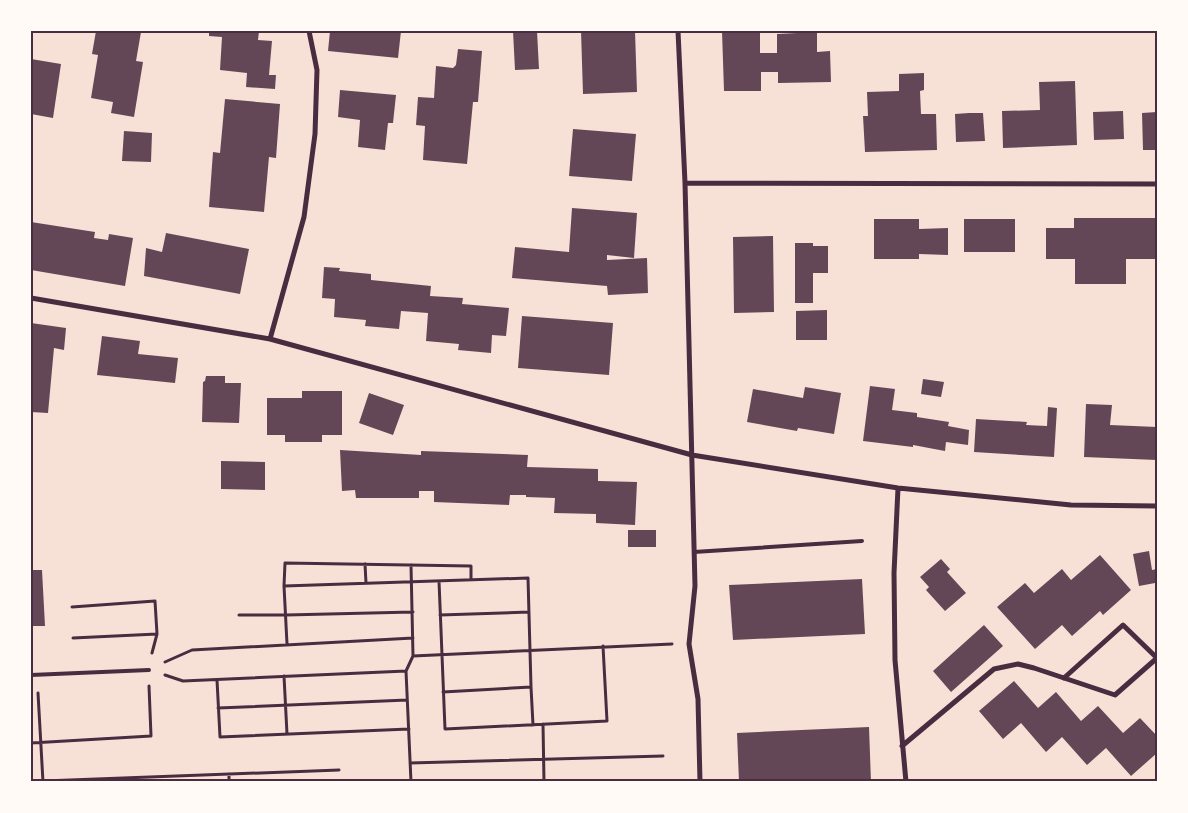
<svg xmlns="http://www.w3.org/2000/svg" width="1188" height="813" font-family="'Open Sans',sans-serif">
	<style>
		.building { fill: #644757 }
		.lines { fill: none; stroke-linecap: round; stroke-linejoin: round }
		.path { stroke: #4a2c40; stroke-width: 3 }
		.service { stroke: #4a2c40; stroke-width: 4 }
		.minor { stroke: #4a2c40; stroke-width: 5 }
		.neatline { fill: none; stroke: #4a2c40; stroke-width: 2 }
	</style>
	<rect width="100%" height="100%" fill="#f7e1d7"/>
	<path class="building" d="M 96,31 L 141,32 L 136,61 L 143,62 L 134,117 L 111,113 L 113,102 L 91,98 L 98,55 L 92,54 Z
		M 209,31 L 259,31 L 258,40 L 272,41 L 269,75 L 276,75 L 275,89 L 246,87 L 247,73 L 220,70 L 222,37 L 209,36 Z
		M 330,31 L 401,31 L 398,58 L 328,51 Z
		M 513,31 L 537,31 L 539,69 L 515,70 Z
		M 581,31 L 635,31 L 637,92 L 583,94 Z
		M 722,31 L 760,31 L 760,53 L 777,53 L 777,34 L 817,32 L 817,52 L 830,51 L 831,82 L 778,83 L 778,72 L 761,72 L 761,91 L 724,91 Z
		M 458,49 L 482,51 L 478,102 L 473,102 L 467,164 L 423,160 L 425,126 L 416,125 L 418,97 L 434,98 L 436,66 L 453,68 L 456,65 Z
		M 31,59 L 61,64 L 53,118 L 31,114 Z
		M 924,73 L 924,90 L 920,91 L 921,114 L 936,114 L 937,150 L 865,152 L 863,116 L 868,116 L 867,92 L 899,91 L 899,74 Z
		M 1075,81 L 1077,145 L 1003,148 L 1002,111 L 1040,110 L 1039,82 Z
		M 340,90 L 396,95 L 393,123 L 388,123 L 385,150 L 358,147 L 360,120 L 338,117 Z
		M 225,99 L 280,104 L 276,158 L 269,157 L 264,212 L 209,207 L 213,152 L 220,153 Z
		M 1123,111 L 1124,139 L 1094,140 L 1093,112 Z
		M 1157,112 L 1157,150 L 1143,150 L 1142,113 Z
		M 969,113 L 983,113 L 985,141 L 956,142 L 955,114 Z
		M 573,129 L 636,134 L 632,181 L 569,176 Z
		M 124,131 L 152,133 L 151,162 L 122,161 Z
		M 572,208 L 637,213 L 634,258 L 607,255 L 607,260 L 647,258 L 648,293 L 608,295 L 607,286 L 512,278 L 515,247 L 569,252 Z
		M 1074,218 L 1157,218 L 1157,259 L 1126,259 L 1126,284 L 1075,284 L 1075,259 L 1046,259 L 1046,228 L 1074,228 Z
		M 874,219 L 919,219 L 919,229 L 948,228 L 948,255 L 919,254 L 919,259 L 874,259 Z
		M 964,219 L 1015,219 L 1015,252 L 964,252 Z
		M 31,222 L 95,232 L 94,238 L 108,240 L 109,234 L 133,238 L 125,286 L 31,270 Z
		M 166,233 L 249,249 L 240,294 L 144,276 L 146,248 L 162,252 Z
		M 773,236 L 774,312 L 734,313 L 733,237 Z
		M 795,243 L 813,243 L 813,246 L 828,246 L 828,273 L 813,273 L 813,303 L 795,303 Z
		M 324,267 L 340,268 L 339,271 L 371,274 L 371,280 L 431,286 L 430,296 L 463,298 L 462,304 L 509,308 L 506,336 L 492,335 L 491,353 L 458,350 L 459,344 L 426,341 L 428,313 L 401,311 L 399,329 L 365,326 L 366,320 L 334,317 L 335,299 L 322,298 Z
		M 827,310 L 827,340 L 796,340 L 796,311 Z
		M 522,316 L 613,323 L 609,375 L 518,368 Z
		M 31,323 L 66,328 L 64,350 L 54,348 L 48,413 L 31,412 Z
		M 102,336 L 140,341 L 138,354 L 178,358 L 175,383 L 97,375 Z
		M 206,376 L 225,376 L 225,383 L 241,383 L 239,423 L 202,422 L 203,382 L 205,381 Z
		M 923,379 L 944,382 L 941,397 L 921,394 Z
		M 870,386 L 895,389 L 892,410 L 917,413 L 917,417 L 949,422 L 948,426 L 969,430 L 968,445 L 946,442 L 945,451 L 913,445 L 913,447 L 863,441 Z
		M 805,387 L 841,393 L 834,434 L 798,428 L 797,431 L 747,422 L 753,389 L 803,398 Z
		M 302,391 L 342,391 L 342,435 L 322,435 L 322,442 L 285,442 L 285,435 L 267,435 L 267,398 L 302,398 Z
		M 369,393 L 404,405 L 393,435 L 359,423 Z
		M 1086,404 L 1112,405 L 1110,425 L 1157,427 L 1157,460 L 1084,457 Z
		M 1048,407 L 1057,408 L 1054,457 L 974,452 L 976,419 L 1027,422 L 1026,425 L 1047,426 Z
		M 340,450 L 421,455 L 421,451 L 528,455 L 527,467 L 598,469 L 598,481 L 637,482 L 635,525 L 596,523 L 596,514 L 554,513 L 555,498 L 526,497 L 526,495 L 510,495 L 509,505 L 434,502 L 434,491 L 419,491 L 419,498 L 356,498 L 355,490 L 342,491 Z
		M 221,461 L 265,462 L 265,490 L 221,489 Z
		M 628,530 L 656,530 L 656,547 L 628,547 Z
		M 1149,551 L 1152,570 L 1157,569 L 1157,588 L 1155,583 L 1139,586 L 1133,554 Z
		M 1100,555 L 1131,590 L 1103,615 L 1100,611 L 1072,636 L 1062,625 L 1035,649 L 997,607 L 1025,583 L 1034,593 L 1062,569 L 1071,580 Z
		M 941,559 L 950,569 L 947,572 L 966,593 L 945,611 L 926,590 L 929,587 L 920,577 Z
		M 31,570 L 42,570 L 45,626 L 31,626 Z
		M 862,579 L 865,634 L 733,640 L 729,585 Z
		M 984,625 L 1003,646 L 951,692 L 933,671 Z
		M 1014,681 L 1038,708 L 1056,692 L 1081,721 L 1098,706 L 1123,733 L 1140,718 L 1157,736 L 1157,753 L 1131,776 L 1106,748 L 1087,765 L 1062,737 L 1046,752 L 1021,723 L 1003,739 L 979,711 Z
		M 869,727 L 871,782 L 739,782 L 737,733 Z"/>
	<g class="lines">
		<path class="path" d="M 365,564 L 366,583
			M 411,565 L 413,656 L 406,671 L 411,782
			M 439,581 L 445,729 L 607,721 L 603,646
			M 284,586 L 528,578 L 531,687 L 443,692
			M 72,607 L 155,601 L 157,634 L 152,653
			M 239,615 L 286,615 L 413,612
			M 440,615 L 529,612
			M 73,638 L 157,634
			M 287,644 L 284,586 L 285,563 L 471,566 L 471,580
			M 413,656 L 672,644
			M 165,662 L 192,650 L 413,638
			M 165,675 L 183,681 L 406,671
			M 284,676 L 287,734
			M 217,680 L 220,737 L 409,729
			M 531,687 L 533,725
			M 38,693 L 43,782
			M 218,708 L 407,700
			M 543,724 L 544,782
			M 31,743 L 151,736 L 149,686
			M 410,763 L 663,756
			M 31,781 L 32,782
			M 43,781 L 339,770
			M 229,782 L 229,774"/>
		<path class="service" d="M 694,552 L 862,541
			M 31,675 L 149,670"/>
		<path class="minor" d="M 678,31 L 685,183 L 695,586 L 689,644 L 698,699 L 700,782
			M 685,183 L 1157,184
			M 31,298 L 270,339 L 692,455 L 898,488 L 1071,505 L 1157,506
			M 270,339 L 304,217 L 315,134 L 317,70 L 309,31
			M 898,488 L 894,573 L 895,660 L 906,782
			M 1064,678 L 1123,625 L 1157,658
			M 902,746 L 994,669 L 1018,664 L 1034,668 L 1115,695 L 1157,658"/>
	</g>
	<rect width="1188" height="813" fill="none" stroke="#fffaf5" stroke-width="65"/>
	<rect x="32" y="32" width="1124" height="748" class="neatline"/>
</svg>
